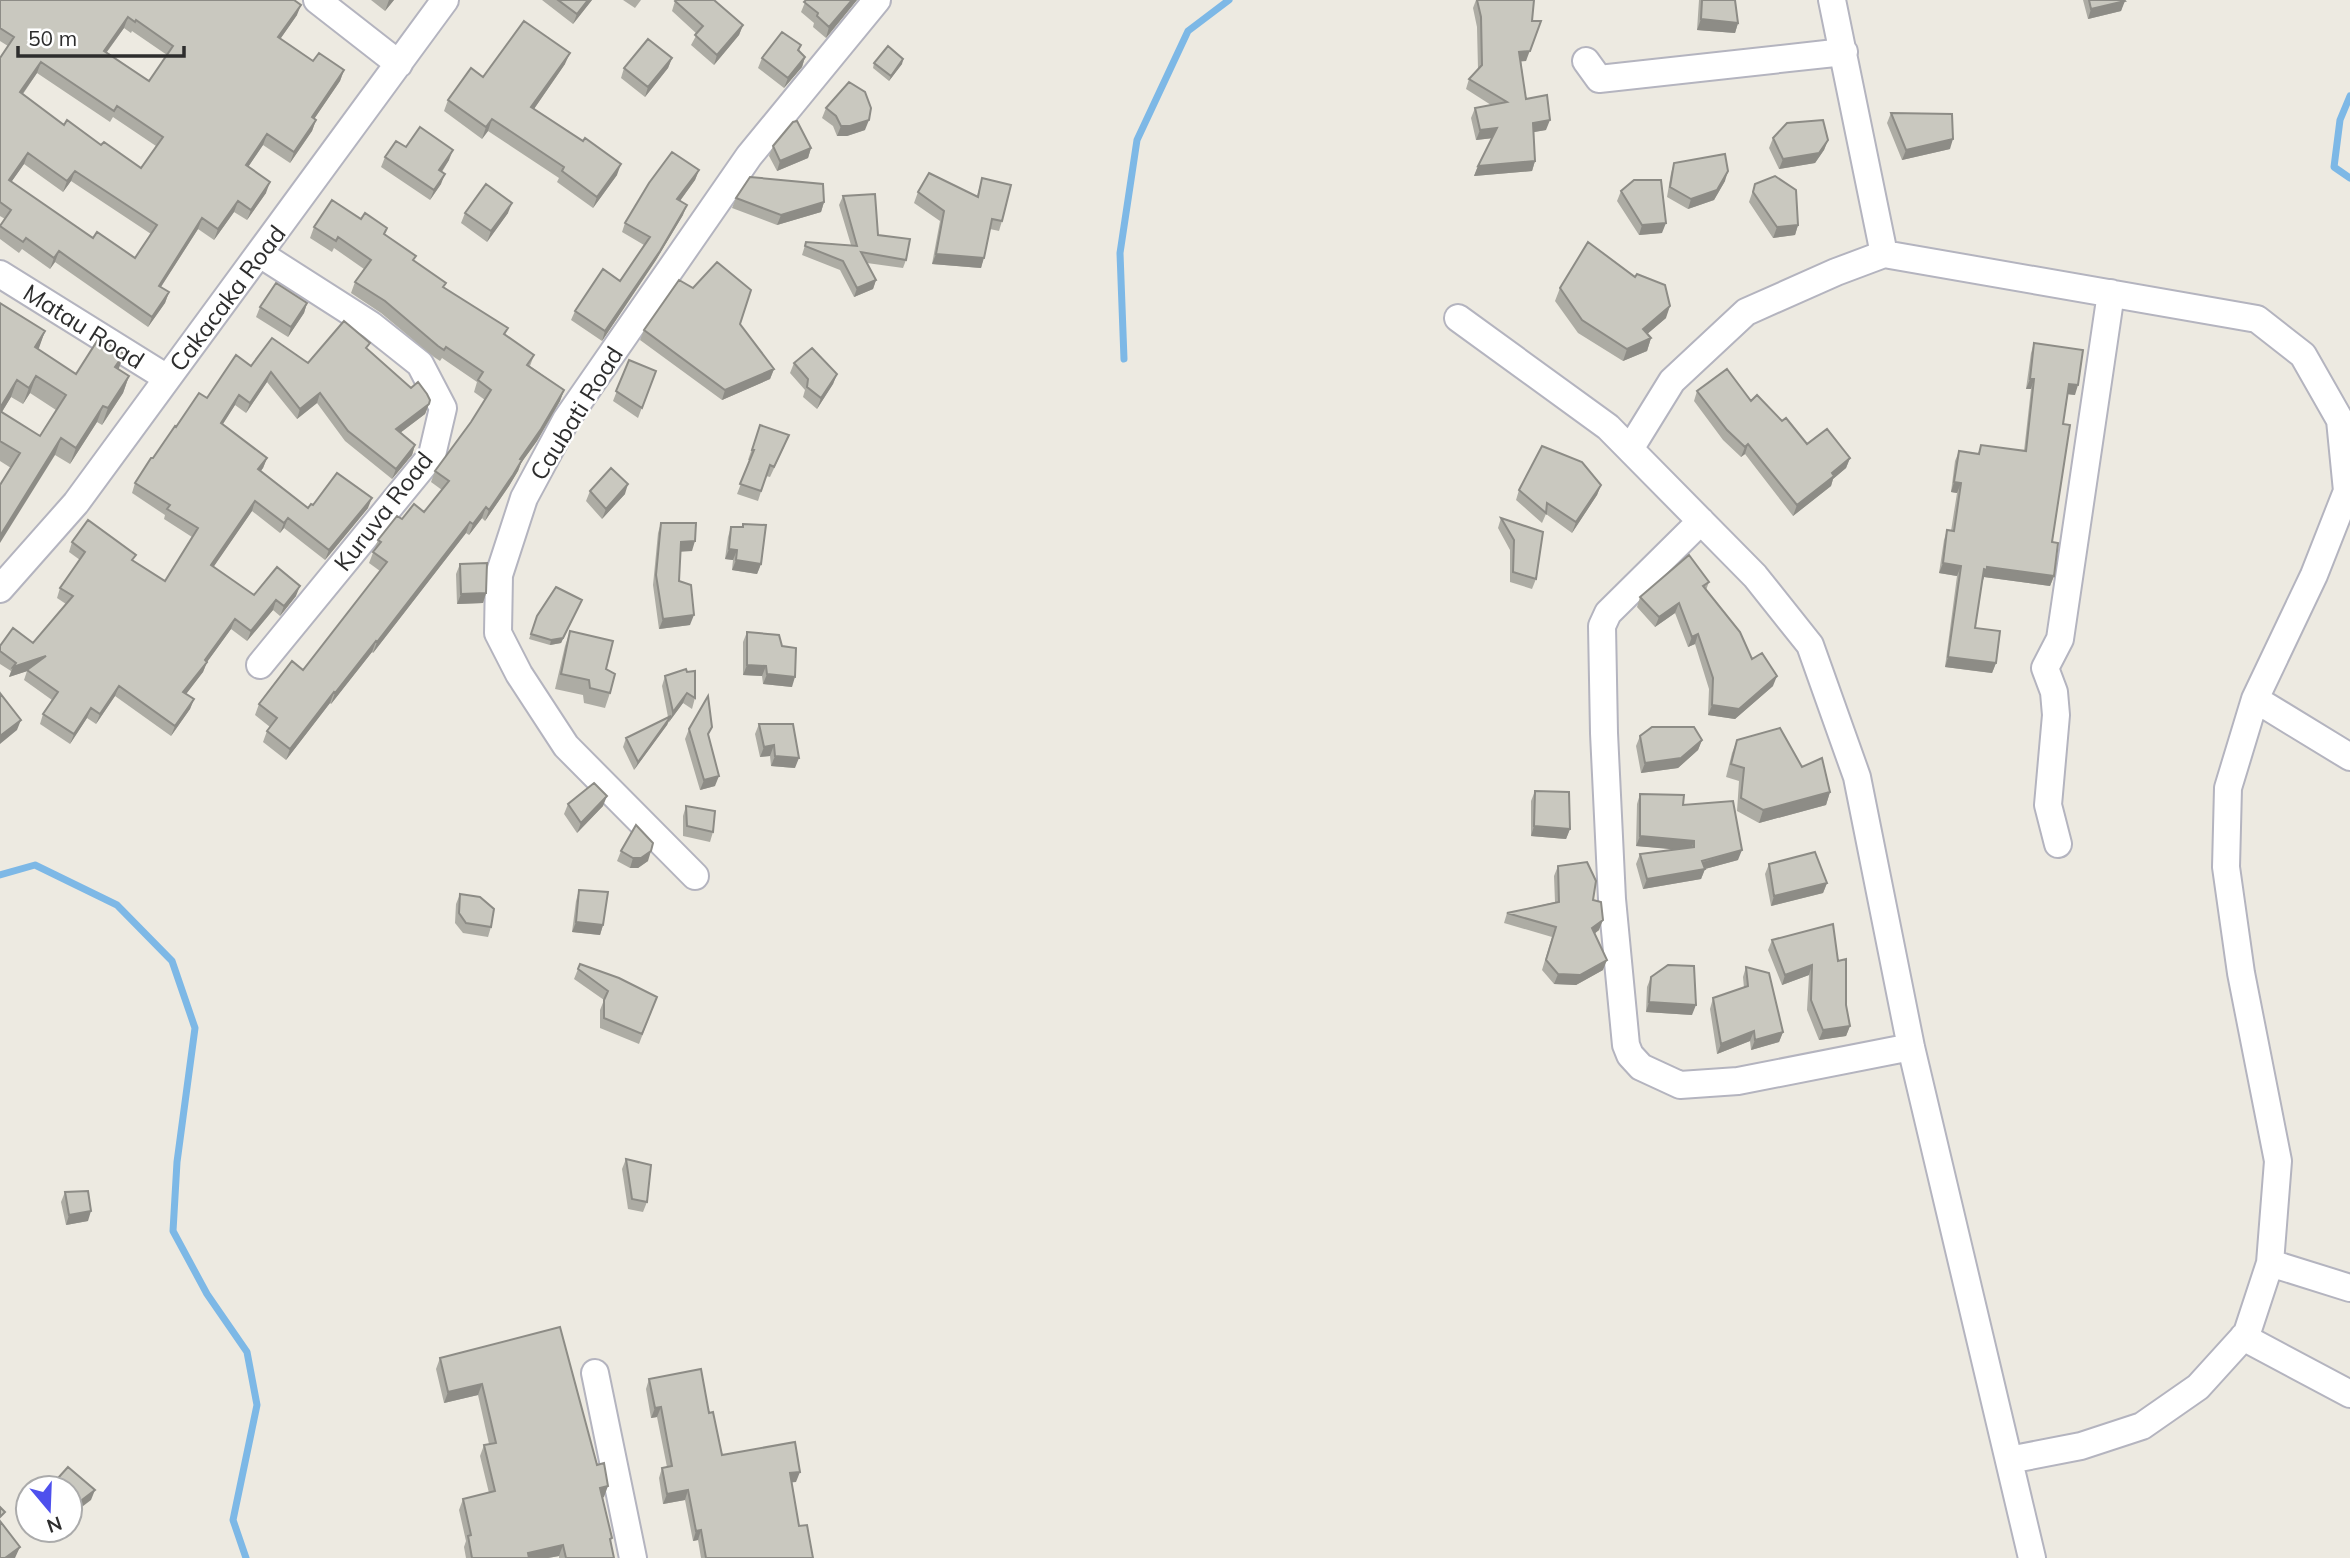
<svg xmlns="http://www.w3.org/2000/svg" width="2350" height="1558" font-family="Mulish,sans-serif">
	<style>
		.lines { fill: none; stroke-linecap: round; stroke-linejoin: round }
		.stream { stroke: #7db8e6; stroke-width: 7 }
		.minor-casing { stroke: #b4b4bf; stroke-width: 30 }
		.minor { stroke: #fff; stroke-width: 26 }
		.wall { fill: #adaca4; fill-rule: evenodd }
		.shaded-wall { fill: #8d8c86 }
		.building { fill: #c9c8bf; stroke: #8d8c86; stroke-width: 2; fill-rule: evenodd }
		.labels { text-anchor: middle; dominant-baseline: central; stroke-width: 5; stroke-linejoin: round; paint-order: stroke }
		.street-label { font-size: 24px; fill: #2d2d2d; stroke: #fff }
	</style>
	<rect width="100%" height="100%" fill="#edeae1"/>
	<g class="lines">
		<path class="stream" d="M 2350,96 L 2340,120 L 2334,167 L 2350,178
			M 1124,359 L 1120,253 L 1137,140 L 1188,31 L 1229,0
			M 0,875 L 35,865 L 117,905 L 172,961 L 195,1028 L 177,1162 L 173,1231 L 207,1294 L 247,1352 L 257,1405 L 233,1520 L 246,1558"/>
		<g class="minor-casing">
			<path id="minor" d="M 317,0 L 399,64
				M 1832,0 L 1884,254
				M 1586,61 L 1599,79 L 1844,52
				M 0,274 L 167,378
				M 1458,318 L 1608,427 L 1755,576 L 1810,645 L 1857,777 L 1911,1047 L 2032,1558
				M 1630,449 L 1672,381 L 1746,312 L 1836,272 L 1884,254 L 2257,319 L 2303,355 L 2340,420 L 2347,491 L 2314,575 L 2255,699 L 2228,788 L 2226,867 L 2241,973 L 2278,1161 L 2270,1263 L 2247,1333 L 2198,1387 L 2142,1426 L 2081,1446 L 2009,1460
				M 1701,521 L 1608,613 L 1602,626 L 1604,733 L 1612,899 L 1626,1045 L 1630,1055 L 1641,1067 L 1680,1085 L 1738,1081 L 1911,1047
				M 0,589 L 76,503 L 445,0
				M 260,665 L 432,455 L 443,408 L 420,364 L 371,325 L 260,254
				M 2255,699 L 2350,757
				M 2058,844 L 2048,805 L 2056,715 L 2054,692 L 2045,668 L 2060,639 L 2111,293
				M 695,876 L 566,746 L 519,674 L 498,633 L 499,575 L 524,498 L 566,420 L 749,156 L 877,0
				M 2270,1263 L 2350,1288
				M 2243,1337 L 2350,1394
				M 595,1373 L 633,1558"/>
		</g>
		<use href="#minor" class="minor"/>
	</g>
	<path class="wall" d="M 0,0 L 297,15 L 280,39 L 313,61 L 344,70 L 340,81 L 314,119 L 316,120 L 312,131 L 290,163 L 263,145 L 248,167 L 266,193 L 247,220 L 234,212 L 214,240 L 198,229 L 161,287 L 169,292 L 165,303 L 148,327 L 55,262 L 50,269 L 22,249 L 19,253 L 0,239 L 0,225 L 5,219 L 0,216 L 0,58 L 8,46 L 0,41 ZM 124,28 L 131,33 L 132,31 L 167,55 L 149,81 L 107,52 ZM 37,73 L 110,122 L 113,117 L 156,146 L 141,168 L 101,145 L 64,125 L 23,94 ZM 24,164 L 63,192 L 71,181 L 151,234 L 135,258 L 93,238 L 11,182 Z
		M 371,0 L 394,0 L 385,11 Z
		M 542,0 L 592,0 L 573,24 Z
		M 623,0 L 641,0 L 635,8 Z
		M 806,0 L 857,0 L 826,38 L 813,27 L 814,23 L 801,12 Z
		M 1476,0 L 1534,0 L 1526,61 L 1521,61 L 1526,99 L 1546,130 L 1533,132 L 1535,161 L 1532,171 L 1474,176 L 1478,166 L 1492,138 L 1476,140 L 1471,118 L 1475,108 L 1491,105 L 1466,89 L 1469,79 L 1478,69 L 1477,27 L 1473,8 Z
		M 1699,0 L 1735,0 L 1738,23 L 1735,33 L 1697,30 Z
		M 2083,0 L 2124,0 L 2121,11 L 2088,19 Z
		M 675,1 L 743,25 L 739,35 L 714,65 L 691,45 L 697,34 L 672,11 Z
		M 801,45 L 799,51 L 805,57 L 802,67 L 784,88 L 758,68 L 762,58 Z
		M 672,58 L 668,68 L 645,97 L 621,78 L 624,68 Z
		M 903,59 L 902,64 L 889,81 L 873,68 L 874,63 Z
		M 565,64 L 534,109 L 617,175 L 593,208 L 557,182 L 559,178 L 488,131 L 482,139 L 444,111 L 448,100 L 483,77 Z
		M 826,108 L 865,130 L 847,136 L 837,136 L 833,126 L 822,118 Z
		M 1891,113 L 1950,149 L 1902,160 L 1887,123 Z
		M 1773,138 L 1828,140 L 1824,150 L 1815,163 L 1779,169 L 1769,148 Z
		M 773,146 L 811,148 L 808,158 L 777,171 L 769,156 Z
		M 385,157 L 449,160 L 442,172 L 441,184 L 430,200 L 381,167 Z
		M 1674,163 L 1725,181 L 1714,200 L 1688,209 L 1667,197 L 1671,173 Z
		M 699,170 L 695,180 L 680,201 L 683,215 L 656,260 L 602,341 L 571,320 L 575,311 L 620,281 L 644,245 L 622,232 L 625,223 Z
		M 982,178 L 1002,221 L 999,231 L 990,229 L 981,268 L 932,264 L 940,221 L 914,203 L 918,192 L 977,196 Z
		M 1755,184 L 1798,225 L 1795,235 L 1773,238 L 1749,202 Z
		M 1621,191 L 1662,233 L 1639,235 L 1617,201 Z
		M 843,196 L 878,235 L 906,260 L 903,268 L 867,263 L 876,280 L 873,289 L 854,297 L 840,270 L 802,255 L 806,242 L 851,245 L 839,205 Z
		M 736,198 L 824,202 L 821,212 L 777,225 L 732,208 Z
		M 465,213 L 508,213 L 487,242 L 461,223 Z
		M 314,227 L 385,235 L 444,288 L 508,328 L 505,335 L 534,355 L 530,366 L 564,390 L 560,401 L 537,441 L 521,463 L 518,471 L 509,486 L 485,521 L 482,518 L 469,535 L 466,533 L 373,653 L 372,652 L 331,704 L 330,703 L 286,760 L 263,742 L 267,731 L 270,727 L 255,715 L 259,704 L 303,670 L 380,571 L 369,563 L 378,540 L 402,519 L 424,512 L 442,490 L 431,482 L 435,471 L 471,422 L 485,400 L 474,392 L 477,382 L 442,358 L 440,361 L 434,357 L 381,313 L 351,293 L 355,282 L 364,269 L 334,248 L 332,252 L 310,238 Z
		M 1560,288 L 1666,318 L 1647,334 L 1651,338 L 1647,351 L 1623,361 L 1578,333 L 1555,301 Z
		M 0,303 L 45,331 L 38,349 L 76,374 L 124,354 L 118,369 L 129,376 L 123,393 L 102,425 L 97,422 L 70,464 L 55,455 L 11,468 L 0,461 ZM 30,393 L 56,410 L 40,436 L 2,412 L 11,397 L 23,404 Z
		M 307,303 L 304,313 L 288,337 L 256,317 L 260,307 Z
		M 740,324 L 774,369 L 770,379 L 722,400 L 640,340 L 644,330 Z
		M 2034,343 L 2075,395 L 2068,394 L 2063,424 L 2052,542 L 2054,576 L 2050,586 L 1984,577 L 1983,580 L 1982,579 L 1975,628 L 1996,663 L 1992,673 L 1945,667 L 1957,576 L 1939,573 L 1944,540 L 1947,530 L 1951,531 L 1957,493 L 1951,492 L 1955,461 L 1959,451 L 1978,454 L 1981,445 L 2024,451 L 2031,389 L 2026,389 L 2031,353 Z
		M 368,349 L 429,404 L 425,414 L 400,433 L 415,445 L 412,455 L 392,479 L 345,441 L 317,403 L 297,419 L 267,382 L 246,413 L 235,405 L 223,424 L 267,458 L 263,468 L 261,471 L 308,508 L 313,505 L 368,508 L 325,560 L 284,528 L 280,533 L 252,511 L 213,567 L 254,595 L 296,596 L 280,616 L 273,610 L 247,641 L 231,629 L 207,662 L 203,672 L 186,694 L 194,699 L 190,709 L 171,736 L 115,696 L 96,724 L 87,718 L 70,744 L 40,724 L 43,714 L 52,700 L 24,680 L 27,671 L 9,677 L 11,671 L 0,664 L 0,646 L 33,643 L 66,604 L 57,598 L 60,588 L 80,560 L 69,552 L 72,542 L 134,561 L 165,581 L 192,537 L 164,519 L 165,515 L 132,493 L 135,483 L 176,427 L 207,398 L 251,366 L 308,363 Z
		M 629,360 L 656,371 L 638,418 L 613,401 Z
		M 794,363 L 837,374 L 833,384 L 817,409 L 803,397 L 805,390 L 790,373 Z
		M 1697,391 L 1751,401 L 1807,444 L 1850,458 L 1846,468 L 1833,479 L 1831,486 L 1793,516 L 1745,454 L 1741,457 L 1723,440 L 1694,401 Z
		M 760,425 L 785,445 L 770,477 L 766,476 L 758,501 L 737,494 L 750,460 L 748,460 Z
		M 1601,485 L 1597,495 L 1572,533 L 1546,514 L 1542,523 L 1516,500 L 1519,490 Z
		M 590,491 L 625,494 L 602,519 L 586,501 Z
		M 1501,518 L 1536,579 L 1532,589 L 1510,582 L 1510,550 L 1498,528 Z
		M 661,523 L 692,551 L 680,551 L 679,581 L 690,625 L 659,629 L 653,585 L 658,533 Z
		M 743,524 L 761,564 L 757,574 L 732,570 L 733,560 L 725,559 L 728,537 L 731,527 L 742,527 Z
		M 460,564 L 486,593 L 483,603 L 457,604 L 456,574 Z
		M 1709,582 L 1706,590 L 1752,659 L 1773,686 L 1735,719 L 1708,715 L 1709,689 L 1695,644 L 1688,647 L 1675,613 L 1655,627 L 1637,607 L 1640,597 Z
		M 582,600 L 561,643 L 550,645 L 529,639 L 537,616 Z
		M 570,631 L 606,669 L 610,693 L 605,708 L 584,703 L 583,695 L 555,689 L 565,646 Z
		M 747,632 L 782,646 L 792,687 L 763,684 L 762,676 L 743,675 L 743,642 Z
		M 665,676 L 695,698 L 692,709 L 683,703 L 669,722 L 669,721 L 667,725 L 634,770 L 623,747 L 626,738 L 668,717 L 662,686 Z
		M 759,724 L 795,768 L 771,766 L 770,756 L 760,757 L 755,734 Z
		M 689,729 L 709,737 L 715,786 L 700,790 L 685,739 Z
		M 1640,736 L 1702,740 L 1698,750 L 1678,768 L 1641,773 L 1636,746 Z
		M 1737,740 L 1802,767 L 1830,792 L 1826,805 L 1759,823 L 1737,811 L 1739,781 L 1726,777 L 1732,753 Z
		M 1535,791 L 1570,829 L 1566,839 L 1531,836 L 1531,801 Z
		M 1640,794 L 1683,805 L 1738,860 L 1705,869 L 1701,879 L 1643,889 L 1636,864 L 1640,854 L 1675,849 L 1636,846 L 1637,804 Z
		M 568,804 L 603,806 L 577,833 L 564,814 Z
		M 686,806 L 713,832 L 710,842 L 683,836 L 683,816 Z
		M 621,851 L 648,861 L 638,868 L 630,868 L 617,861 Z
		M 1769,864 L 1827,883 L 1823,893 L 1771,906 L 1765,874 Z
		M 1558,866 L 1593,900 L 1599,930 L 1595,933 L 1603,970 L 1576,985 L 1554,984 L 1542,970 L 1552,937 L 1504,923 L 1507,913 L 1555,902 L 1554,876 Z
		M 579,890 L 603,925 L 600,935 L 572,932 L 576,901 Z
		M 460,894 L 491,927 L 488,937 L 463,933 L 455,923 L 456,904 Z
		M 1772,940 L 1838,961 L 1850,1026 L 1846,1036 L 1819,1040 L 1807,1010 L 1809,975 L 1782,985 L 1768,950 Z
		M 1746,967 L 1783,1032 L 1779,1042 L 1751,1050 L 1750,1041 L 1717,1054 L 1710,1009 L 1713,998 L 1744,988 L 1743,977 Z
		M 578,969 L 657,997 L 639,1044 L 600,1028 L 600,1010 L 604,1000 L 574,979 Z
		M 1651,977 L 1692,1015 L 1646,1012 L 1647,987 Z
		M 626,1159 L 647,1202 L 643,1212 L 628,1209 L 622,1169 Z
		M 65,1192 L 88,1221 L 66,1225 L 61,1202 Z
		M 560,1327 L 604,1497 L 602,1498 L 612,1538 L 610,1542 L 614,1558 L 559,1558 L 559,1556 L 548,1558 L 466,1558 L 464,1547 L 466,1541 L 459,1510 L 463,1499 L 489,1493 L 480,1456 L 484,1445 L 489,1444 L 478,1395 L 444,1403 L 436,1369 L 440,1358 Z
		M 649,1379 L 709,1413 L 722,1455 L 796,1482 L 791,1482 L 799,1526 L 813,1558 L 701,1558 L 698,1540 L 693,1541 L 685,1500 L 663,1504 L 659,1478 L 662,1468 L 667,1467 L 657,1417 L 651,1418 L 646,1389 Z"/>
	<path class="shaded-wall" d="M 389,0 L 394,0 L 385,11 Z
		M 588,0 L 592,0 L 573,24 L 577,14 Z
		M 852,0 L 857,0 L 826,38 L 829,27 Z
		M 2125,1 L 2121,11 L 2088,19 L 2091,9 Z
		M 301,5 L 297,15 L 274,48 L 278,37 Z
		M 128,17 L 124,28 L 100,61 L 104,51 Z
		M 1701,19 L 1738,23 L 1735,33 L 1697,30 Z
		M 1541,21 L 1526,61 L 1515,62 L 1519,52 Z
		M 743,25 L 739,35 L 714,65 L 717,55 Z
		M 570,53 L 565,64 L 527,119 L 531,107 Z
		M 805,57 L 802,67 L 784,88 L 788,78 Z
		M 672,58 L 668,68 L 645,97 L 648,87 Z
		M 903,59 L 902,64 L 889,81 L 891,76 Z
		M 41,62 L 37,73 L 16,103 L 20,92 Z
		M 344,70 L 340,81 L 308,128 L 312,117 Z
		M 492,119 L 488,131 L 482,139 L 486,127 Z
		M 316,120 L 312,131 L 290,163 L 294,152 Z
		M 869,120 L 865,130 L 847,136 L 837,136 L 841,126 Z
		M 1550,120 L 1546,130 L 1529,133 L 1533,123 Z
		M 1497,128 L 1494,138 L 1476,140 L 1480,130 Z
		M 267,134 L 263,145 L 242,176 L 246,165 Z
		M 1953,139 L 1950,149 L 1902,160 L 1906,150 Z
		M 1828,140 L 1824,150 L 1815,163 L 1779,169 L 1783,159 Z
		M 811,148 L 808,158 L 777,171 L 780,161 Z
		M 453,150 L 449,160 L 436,180 L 439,170 Z
		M 28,153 L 24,164 L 5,191 L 9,180 Z
		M 1535,161 L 1532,171 L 1474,176 L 1478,166 Z
		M 621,164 L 617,175 L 593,208 L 597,197 Z
		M 699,170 L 695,180 L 674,209 L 677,199 Z
		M 75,171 L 71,181 L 63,192 L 67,181 Z
		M 1728,171 L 1725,181 L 1714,200 L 1688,209 L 1691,199 Z
		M 445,174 L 441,184 L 430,200 L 434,190 Z
		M 270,182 L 266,193 L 247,220 L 251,210 Z
		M 238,201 L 234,212 L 214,240 L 218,229 Z
		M 824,202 L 821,212 L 777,225 L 781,215 Z
		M 512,203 L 508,213 L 487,242 L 491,231 Z
		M 687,205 L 683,215 L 656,260 L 602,341 L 605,331 Z
		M 202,218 L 198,229 L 155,296 L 159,286 Z
		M 1666,223 L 1662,233 L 1639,235 L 1642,225 Z
		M 1798,225 L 1795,235 L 1773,238 L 1777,227 Z
		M 59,251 L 55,262 L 50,269 L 54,258 Z
		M 936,254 L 984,258 L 981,268 L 932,264 Z
		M 876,280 L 873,289 L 854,297 L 857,288 Z
		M 169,292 L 165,303 L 148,327 L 152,317 Z
		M 307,303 L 304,313 L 288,337 L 291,327 Z
		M 1670,306 L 1666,318 L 1639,341 L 1643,329 Z
		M 45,331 L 39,348 L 29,364 L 35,347 Z
		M 1651,338 L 1647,351 L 1623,361 L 1627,349 Z
		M 124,354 L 118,371 L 115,367 Z
		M 774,369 L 770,379 L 722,400 L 725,390 Z
		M 271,372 L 267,382 L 246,413 L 250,403 Z
		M 837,374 L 833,384 L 817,409 L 821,398 Z
		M 36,376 L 30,393 L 23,404 L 29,388 Z
		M 129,376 L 123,393 L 102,425 L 108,408 Z
		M 2030,379 L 2034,379 L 2031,389 L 2026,389 Z
		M 17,380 L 11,397 L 0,415 L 0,408 Z
		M 2069,384 L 2078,385 L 2075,395 L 2066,394 Z
		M 564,390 L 560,401 L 537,441 L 521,463 L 518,471 L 509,486 L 485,521 L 489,510 Z
		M 320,393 L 317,403 L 297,419 L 300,409 Z
		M 239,395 L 235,405 L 217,433 L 221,423 Z
		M 429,404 L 425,414 L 392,439 L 396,429 Z
		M 103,406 L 97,422 L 70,464 L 76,448 Z
		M 61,438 L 55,455 L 0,543 L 0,536 Z
		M 1748,444 L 1745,454 L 1741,457 L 1745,447 Z
		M 415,445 L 412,455 L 392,479 L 396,469 Z
		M 267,458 L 263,468 L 254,479 L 258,469 Z
		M 1850,458 L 1846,468 L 1833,479 L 1831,486 L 1793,516 L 1797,505 L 1832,473 Z
		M 1954,482 L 1961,483 L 1957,493 L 1951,492 Z
		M 628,484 L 625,494 L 602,519 L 606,509 Z
		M 1601,485 L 1597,495 L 1572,533 L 1576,522 Z
		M 372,498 L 368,508 L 325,560 L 329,550 Z
		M 255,501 L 252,511 L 208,575 L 211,565 Z
		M 486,507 L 482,518 L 469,535 L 473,524 Z
		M 288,518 L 284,528 L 280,533 L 284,523 Z
		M 470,522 L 466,533 L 373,653 L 377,642 Z
		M 695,541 L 692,551 L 677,552 L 681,542 Z
		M 729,549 L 737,550 L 733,560 L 725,559 Z
		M 736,560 L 761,564 L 757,574 L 732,570 Z
		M 1943,563 L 1961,566 L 1957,576 L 1939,573 Z
		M 1987,567 L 2054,576 L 2050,586 L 1984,577 L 1983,580 L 1980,579 L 1984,569 Z
		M 300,586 L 296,596 L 280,616 L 284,606 Z
		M 486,593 L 483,603 L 457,604 L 461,594 Z
		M 276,600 L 273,610 L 247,641 L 251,631 Z
		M 582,600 L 561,643 L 550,645 L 551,640 Z
		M 1679,603 L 1675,613 L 1655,627 L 1659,617 Z
		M 694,615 L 690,625 L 659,629 L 663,619 Z
		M 235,619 L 231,629 L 202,669 L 207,662 L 203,672 L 180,702 L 183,692 Z
		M 1698,634 L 1695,644 L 1688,647 L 1692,637 Z
		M 376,641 L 372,652 L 331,704 L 335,693 Z
		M 46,656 L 43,666 L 9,677 L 13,667 Z
		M 1948,657 L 1996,663 L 1992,673 L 1945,667 Z
		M 747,665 L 766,666 L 762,676 L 743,675 Z
		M 767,674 L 795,677 L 792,687 L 763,684 Z
		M 1777,676 L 1773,686 L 1735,719 L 1708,715 L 1712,705 Z
		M 119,686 L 115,696 L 96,724 L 100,714 Z
		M 334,692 L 330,703 L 286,760 L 290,749 Z
		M 687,693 L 683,703 L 669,722 L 673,712 Z
		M 194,699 L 190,709 L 171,736 L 175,726 Z
		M 91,708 L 87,718 L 70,744 L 74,734 Z
		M 671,716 L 667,725 L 634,770 L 638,762 Z
		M 21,720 L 17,730 L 0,744 L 0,736 Z
		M 1702,740 L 1698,750 L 1678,768 L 1641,773 L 1645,763 Z
		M 774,745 L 770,756 L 760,757 L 764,747 Z
		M 775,756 L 799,758 L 795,768 L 771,766 Z
		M 719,776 L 715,786 L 700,790 L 704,780 Z
		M 1830,792 L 1826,805 L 1759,823 L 1763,810 Z
		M 607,796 L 603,806 L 577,833 L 581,823 Z
		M 1534,826 L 1570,829 L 1566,839 L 1531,836 Z
		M 1640,836 L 1694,841 L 1691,851 L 1636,846 Z
		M 1742,850 L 1738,860 L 1705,869 L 1701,879 L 1643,889 L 1647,879 Z
		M 651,851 L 648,861 L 638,868 L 630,868 L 633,858 Z
		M 1827,883 L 1823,893 L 1771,906 L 1774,896 Z
		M 1603,920 L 1599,930 L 1589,938 L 1592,928 Z
		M 576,922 L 603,925 L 600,935 L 572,932 Z
		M 1607,960 L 1603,970 L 1576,985 L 1554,984 L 1558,974 Z
		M 1812,965 L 1809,975 L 1782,985 L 1785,975 Z
		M 1649,1002 L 1696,1005 L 1692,1015 L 1646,1012 Z
		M 1850,1026 L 1846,1036 L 1819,1040 L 1823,1030 Z
		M 1754,1031 L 1750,1041 L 1717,1054 L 1721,1044 Z
		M 1783,1032 L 1779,1042 L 1751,1050 L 1755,1040 Z
		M 91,1211 L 88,1221 L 66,1225 L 69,1215 Z
		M 482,1384 L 478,1395 L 444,1403 L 448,1392 Z
		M 661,1407 L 657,1417 L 651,1418 L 655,1408 Z
		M 800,1472 L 796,1482 L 786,1483 L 790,1473 Z
		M 608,1486 L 604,1497 L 596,1499 L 600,1488 Z
		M 95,1490 L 91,1500 L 70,1516 L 70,1509 Z
		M 688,1490 L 685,1500 L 663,1504 L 667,1494 Z
		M 701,1530 L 698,1540 L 693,1541 L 696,1531 Z
		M 563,1545 L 559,1556 L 548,1558 L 526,1558 L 528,1553 Z
		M 20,1547 L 15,1558 L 5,1558 Z"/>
	<path class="building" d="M 0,0 L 294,0 L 301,5 L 278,37 L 313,61 L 319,53 L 344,70 L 312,117 L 316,120 L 294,152 L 267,134 L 246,165 L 270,182 L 251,210 L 238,201 L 218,229 L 202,218 L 159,286 L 169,292 L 152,317 L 59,251 L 54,258 L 26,238 L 23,242 L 0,226 L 11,210 L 0,202 L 0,58 L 14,37 L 0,28 ZM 128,17 L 135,22 L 136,20 L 173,46 L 149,81 L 104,51 ZM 41,62 L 114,111 L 117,106 L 163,137 L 141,168 L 104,142 L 101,145 L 67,120 L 64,125 L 20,92 ZM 28,153 L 67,181 L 75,171 L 157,225 L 135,258 L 97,232 L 93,238 L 9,180 Z
		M 558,0 L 588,0 L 577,14 Z
		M 676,0 L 714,0 L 743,25 L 717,55 L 695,35 L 703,26 L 675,1 Z
		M 806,0 L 852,0 L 829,27 L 817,16 L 818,13 L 804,2 Z
		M 1477,0 L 1534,0 L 1532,21 L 1541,21 L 1530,51 L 1519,52 L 1526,99 L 1547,95 L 1550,120 L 1533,123 L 1535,161 L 1478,166 L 1497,128 L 1480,130 L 1475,108 L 1507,102 L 1469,79 L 1482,65 L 1481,17 Z
		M 1702,0 L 1735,0 L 1738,23 L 1701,19 Z
		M 2089,0 L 2124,0 L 2125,1 L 2091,9 Z
		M 524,21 L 570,53 L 531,107 L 583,141 L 585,138 L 621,164 L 597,197 L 562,171 L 564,167 L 492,119 L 486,127 L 448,100 L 471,68 L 483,77 Z
		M 782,32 L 801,45 L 798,50 L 805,57 L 788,78 L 762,58 Z
		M 648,39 L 672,58 L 648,87 L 624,68 Z
		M 888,46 L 903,59 L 891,76 L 874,63 Z
		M 849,82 L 865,92 L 871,108 L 869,120 L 850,126 L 841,126 L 836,116 L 826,108 Z
		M 1891,113 L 1952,114 L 1953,139 L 1906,150 Z
		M 1823,120 L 1828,140 L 1819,153 L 1783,159 L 1773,138 L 1787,123 Z
		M 797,121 L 811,148 L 780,161 L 773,146 L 793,122 Z
		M 420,127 L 453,150 L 439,170 L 445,174 L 434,190 L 385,157 L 396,141 L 406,147 Z
		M 672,152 L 699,170 L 677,199 L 687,205 L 660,251 L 605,331 L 575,311 L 603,269 L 620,281 L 650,237 L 625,223 L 649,183 Z
		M 1725,154 L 1728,171 L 1717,190 L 1691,199 L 1670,187 L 1674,163 Z
		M 929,173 L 978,197 L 982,178 L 1011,185 L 1002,221 L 992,219 L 984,258 L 936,254 L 944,211 L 918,192 Z
		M 1775,176 L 1796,190 L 1798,225 L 1777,227 L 1753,192 L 1755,184 Z
		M 750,177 L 823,184 L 824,202 L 781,215 L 736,198 Z
		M 1634,180 L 1661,180 L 1666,223 L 1642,225 L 1621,191 Z
		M 486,184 L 512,203 L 491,231 L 465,213 Z
		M 875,194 L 878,235 L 910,239 L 906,260 L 861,252 L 876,280 L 857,288 L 843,261 L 805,246 L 806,242 L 857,246 L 843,196 Z
		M 332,200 L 361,219 L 365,213 L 387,228 L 384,234 L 416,256 L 413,260 L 446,283 L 443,287 L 508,328 L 504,334 L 534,355 L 527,365 L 564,390 L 541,429 L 520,459 L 522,460 L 513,475 L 489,510 L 486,507 L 473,524 L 470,522 L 377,642 L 376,641 L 335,693 L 334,692 L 290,749 L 267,731 L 277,718 L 259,704 L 292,661 L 303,670 L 387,562 L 373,552 L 381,542 L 378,540 L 397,516 L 402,519 L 414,504 L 424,512 L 449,481 L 435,471 L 471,422 L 491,390 L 478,380 L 483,372 L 446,347 L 444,350 L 438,346 L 385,301 L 355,282 L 371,260 L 338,237 L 336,241 L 314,227 Z
		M 1588,242 L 1635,277 L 1637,274 L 1665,285 L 1670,306 L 1643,329 L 1651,338 L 1627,349 L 1582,320 L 1560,288 Z
		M 717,262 L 751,290 L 740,324 L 774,369 L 725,390 L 644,330 L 679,280 L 693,288 Z
		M 276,283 L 307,303 L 291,327 L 260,307 Z
		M 0,303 L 45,331 L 35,347 L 76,374 L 99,338 L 124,354 L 115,367 L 129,376 L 108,408 L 103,406 L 76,448 L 61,438 L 0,536 L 0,485 L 20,453 L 0,441 L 0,411 L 40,436 L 66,395 L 36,376 L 29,388 L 17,380 L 0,408 Z
		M 344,321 L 370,343 L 366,348 L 411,388 L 418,382 L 427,394 L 430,400 L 429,404 L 396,429 L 415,445 L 396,469 L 348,431 L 320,393 L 300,409 L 271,372 L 250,403 L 239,395 L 221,423 L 267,458 L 258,469 L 308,508 L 311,504 L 313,505 L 337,473 L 372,498 L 329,550 L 288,518 L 284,523 L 255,501 L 211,565 L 254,595 L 277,567 L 300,586 L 284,606 L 276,600 L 251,631 L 235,619 L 205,660 L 207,662 L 183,692 L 194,699 L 175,726 L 119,686 L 100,714 L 91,708 L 74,734 L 43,714 L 58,692 L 27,670 L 46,656 L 13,667 L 16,663 L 0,651 L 0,646 L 13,628 L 33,643 L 73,596 L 60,588 L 85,552 L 72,542 L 88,520 L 136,555 L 132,560 L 165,581 L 198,528 L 167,509 L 170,505 L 135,483 L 151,458 L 153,458 L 175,426 L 176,427 L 199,393 L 207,398 L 236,355 L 251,366 L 272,338 L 308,363 Z
		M 2034,343 L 2083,350 L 2078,385 L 2069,384 L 2063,424 L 2070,425 L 2052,542 L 2058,543 L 2054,576 L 1987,567 L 1987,570 L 1984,569 L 1975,628 L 2000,631 L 1996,663 L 1948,657 L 1961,566 L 1943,563 L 1947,530 L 1954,531 L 1961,483 L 1954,482 L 1959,451 L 1979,454 L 1981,445 L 2026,451 L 2034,379 L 2030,379 Z
		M 812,348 L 837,374 L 821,398 L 807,387 L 808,379 L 794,363 Z
		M 629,360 L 656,371 L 642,408 L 616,391 Z
		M 1727,369 L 1751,401 L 1757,395 L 1782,421 L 1786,418 L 1807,444 L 1827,429 L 1850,458 L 1832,473 L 1834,476 L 1797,505 L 1748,444 L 1745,447 L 1727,430 L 1697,391 Z
		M 760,425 L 789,435 L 774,467 L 770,465 L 761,491 L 740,484 L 754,450 L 752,450 Z
		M 1542,446 L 1582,462 L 1601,485 L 1576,522 L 1547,503 L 1546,513 L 1519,490 Z
		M 611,468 L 628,484 L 606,509 L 590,491 Z
		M 1501,518 L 1543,532 L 1536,579 L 1513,572 L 1514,540 Z
		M 661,523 L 696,523 L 695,541 L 681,542 L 679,581 L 691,585 L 694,615 L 663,619 L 656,575 Z
		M 743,524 L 766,525 L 761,564 L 736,560 L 737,550 L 729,549 L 731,527 L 743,527 Z
		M 1689,555 L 1709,582 L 1703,586 L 1740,632 L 1752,659 L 1762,653 L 1777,676 L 1739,709 L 1712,705 L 1713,678 L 1698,634 L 1692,637 L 1679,603 L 1659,617 L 1640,597 Z
		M 487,563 L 486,593 L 461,594 L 460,564 Z
		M 556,587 L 582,600 L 563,638 L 551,640 L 531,634 L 537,616 Z
		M 570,631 L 613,641 L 606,669 L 615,674 L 610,693 L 590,688 L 589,680 L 561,674 Z
		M 747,632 L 779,635 L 782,646 L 796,648 L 795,677 L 767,674 L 766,666 L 747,665 Z
		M 686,669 L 687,672 L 695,671 L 695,698 L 687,693 L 673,712 L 665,676 Z
		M 0,693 L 21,720 L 0,736 Z
		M 708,696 L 712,727 L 708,734 L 719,776 L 704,780 L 689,729 Z
		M 671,716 L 638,762 L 626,738 Z
		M 759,724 L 793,724 L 799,758 L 775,756 L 774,745 L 764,747 Z
		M 1652,727 L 1694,727 L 1702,740 L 1681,758 L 1645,763 L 1640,736 Z
		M 1780,728 L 1802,767 L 1822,758 L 1830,792 L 1763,810 L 1741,798 L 1744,768 L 1731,764 L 1737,740 Z
		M 594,783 L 607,796 L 581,823 L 568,804 Z
		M 1535,791 L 1569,792 L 1570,829 L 1534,826 Z
		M 1640,794 L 1684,795 L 1683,805 L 1733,801 L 1742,850 L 1702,861 L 1705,869 L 1647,879 L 1640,854 L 1694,847 L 1694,841 L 1640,836 Z
		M 686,806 L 715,811 L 713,832 L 687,826 Z
		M 636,825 L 653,843 L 651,851 L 641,858 L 633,858 L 621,851 Z
		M 1815,852 L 1827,883 L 1774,896 L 1769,864 Z
		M 1587,862 L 1596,881 L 1593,900 L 1601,902 L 1603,920 L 1592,928 L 1607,960 L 1580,975 L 1558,974 L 1546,960 L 1556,927 L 1507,913 L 1559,902 L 1558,866 Z
		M 579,890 L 608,892 L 603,925 L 576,922 Z
		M 460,894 L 480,897 L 494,909 L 491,927 L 466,923 L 459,913 Z
		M 1833,924 L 1838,961 L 1846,959 L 1846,1005 L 1850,1026 L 1823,1030 L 1811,1000 L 1812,965 L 1785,975 L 1772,940 Z
		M 580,964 L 619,978 L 657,997 L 642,1034 L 604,1018 L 604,1000 L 608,991 L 578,969 Z
		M 1668,965 L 1694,966 L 1696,1005 L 1649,1002 L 1651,977 Z
		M 1746,967 L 1769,973 L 1783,1032 L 1755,1040 L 1754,1031 L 1721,1044 L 1713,998 L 1748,986 Z
		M 626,1159 L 651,1165 L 647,1202 L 632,1199 Z
		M 88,1191 L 91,1211 L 69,1215 L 65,1192 Z
		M 560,1327 L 597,1465 L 604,1463 L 608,1486 L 600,1488 L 612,1538 L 610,1539 L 614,1558 L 566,1558 L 563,1545 L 528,1553 L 529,1558 L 472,1558 L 468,1536 L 471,1535 L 463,1499 L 495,1491 L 484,1445 L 496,1443 L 482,1384 L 448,1392 L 440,1358 Z
		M 701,1369 L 709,1413 L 713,1412 L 722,1455 L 795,1442 L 800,1472 L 790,1473 L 799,1526 L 807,1525 L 813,1558 L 706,1558 L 701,1530 L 696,1531 L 688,1490 L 667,1494 L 662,1468 L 672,1466 L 661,1407 L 655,1408 L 649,1379 Z
		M 68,1467 L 95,1490 L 70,1509 L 70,1488 L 49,1488 Z
		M 0,1507 L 5,1512 L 0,1517 Z
		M 0,1521 L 20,1547 L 5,1558 L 0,1558 Z"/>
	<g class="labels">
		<g class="street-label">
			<text transform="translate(227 298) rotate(-53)">Cakacaka Road</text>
			<text transform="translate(84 326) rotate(32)">Matau Road</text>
			<text transform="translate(576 413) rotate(-58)">Caubati Road</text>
			<text transform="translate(383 511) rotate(-52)">Kuruva Road</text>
		</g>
	</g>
	<g transform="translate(49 1509) rotate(161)"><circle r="33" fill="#ffffff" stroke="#ababab" stroke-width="2"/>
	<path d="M0-5L12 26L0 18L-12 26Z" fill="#4e50ed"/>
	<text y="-10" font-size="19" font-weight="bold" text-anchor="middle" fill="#2d2d2d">N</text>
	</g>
	<path d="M18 46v10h166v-10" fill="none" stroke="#2d2d2d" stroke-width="3.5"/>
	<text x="28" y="46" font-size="21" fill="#2d2d2d" stroke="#ffffff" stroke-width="5" paint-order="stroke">50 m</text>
</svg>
